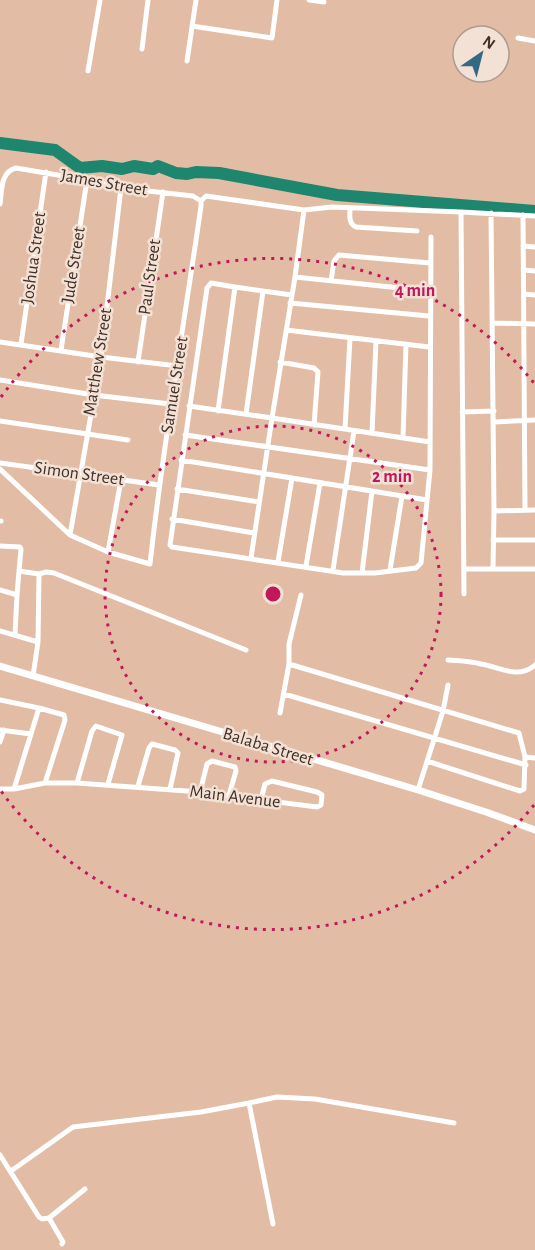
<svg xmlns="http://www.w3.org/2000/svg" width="535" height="1250" font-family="'Alegreya Sans',sans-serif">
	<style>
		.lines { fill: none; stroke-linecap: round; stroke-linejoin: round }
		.river { stroke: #1e866e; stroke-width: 12 }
		.minor { stroke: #fff; stroke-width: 5 }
		.tertiary { stroke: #fff; stroke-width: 7 }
		.ring { fill: none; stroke: #c2185b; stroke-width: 3; stroke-dasharray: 3 6 }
		.labels { text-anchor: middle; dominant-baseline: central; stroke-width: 5; stroke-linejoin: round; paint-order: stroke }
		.street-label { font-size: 18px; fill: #403128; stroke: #f4e1d5 }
		.centre { fill: #c2185b; stroke: #f4e1d5; stroke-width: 3 }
		.ring-label { font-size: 18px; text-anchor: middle; font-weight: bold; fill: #c2185b; stroke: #f4e1d5; stroke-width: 5; stroke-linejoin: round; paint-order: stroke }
	</style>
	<rect width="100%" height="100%" fill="#e2bca5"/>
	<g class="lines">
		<path class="river" d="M 0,143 L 55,150 L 80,168 L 102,166 L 122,169 L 134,166 L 153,169 L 158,166 L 176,173 L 187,174 L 196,172 L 219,173 L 337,195 L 535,211"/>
		<path class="minor" d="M 309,0 L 324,2
			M 192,26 L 272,38 L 277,0
			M 518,38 L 535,41
			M 142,49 L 148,0
			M 187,61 L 196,0
			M 88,71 L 100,0
			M 201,201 L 206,196 L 304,210
			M 0,204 C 2,191 0,172 16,168 L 87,180 L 121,188 L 193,196 L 201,201 L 201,206 C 184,325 163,444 150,564 L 108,552 L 70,535 L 0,469
			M 350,208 C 350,216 348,223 356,227 L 417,231
			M 491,213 L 494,511 L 493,568
			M 523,215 L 525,510
			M 523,246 L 535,247
			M 524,270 L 535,271
			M 295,277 L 429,291
			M 331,281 L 334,261 L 339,255 L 430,263
			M 235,287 L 211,283 L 207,288 L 170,545 L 172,547 L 343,573 L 375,573 L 416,568 L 421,563 L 430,470 L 431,237
			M 524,294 L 535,295
			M 290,303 L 429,316
			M 492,323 L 535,324
			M 286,330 L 429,347
			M 0,342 L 101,357 L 178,366
			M 21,344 L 46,172
			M 61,350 L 87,180
			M 138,362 L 163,192
			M 280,362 L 314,368 L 318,372 L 314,425
			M 0,380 L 94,395 L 170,404
			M 189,406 L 272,418 L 295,277 L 304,210 L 332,207 L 461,212
			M 218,411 L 235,287 L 292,295
			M 462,412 L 494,411
			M 246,414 L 263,291
			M 0,421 L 128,440
			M 494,422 L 535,420
			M 345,429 L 350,338
			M 372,433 L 376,341
			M 185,435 L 430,470
			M 403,438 L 406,344
			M 181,460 L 427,500
			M 0,463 L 159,485
			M 177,489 L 259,502
			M 494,511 L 535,510
			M 172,519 L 254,533
			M 0,521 L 1,521
			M 70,535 L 101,357 L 121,188
			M 493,540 L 535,540
			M 0,546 L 20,547 L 21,549 L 19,571
			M 108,552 L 121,480
			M 251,558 L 272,418 L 430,442
			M 278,562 L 292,478
			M 306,566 L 320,483
			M 464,569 L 535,569
			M 333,570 L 354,431
			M 390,570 L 402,496
			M 362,573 L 372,491
			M 0,590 L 17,595 L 19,571 L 39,574
			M 464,594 L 461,212 L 535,216
			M 0,631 L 38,642
			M 15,635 L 17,595
			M 448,660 C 460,661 470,661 481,664 C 500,667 518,680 535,665
			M 289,664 L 519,733 L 525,757 L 524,789 L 520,791 L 427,761
			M 33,676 L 38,642 L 39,574 L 46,572 L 54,573 L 246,650
			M 284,694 L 526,765
			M 0,700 L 39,708 L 64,715 L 65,720 L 45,783
			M 280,713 L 289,664 L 289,644 L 301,595
			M 0,730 L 31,734 L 39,708
			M 0,742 L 4,730
			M 525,757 L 535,758
			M 108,784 L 122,735 L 96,726 L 92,731 L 77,783 L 200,792 L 317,807 L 321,805 L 322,795 L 317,792 L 272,781 L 265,784 L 261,799
			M 138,786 L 149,748 L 152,744 L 175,750 L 178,753 L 170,789
			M 0,789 L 14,789 L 45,783 L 77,783
			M 14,789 L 31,734
			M 418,790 L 443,711 L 448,685
			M 200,792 L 207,764 L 212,761 L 235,767 L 236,771 L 229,795
			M 249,1103 L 277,1097 L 315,1099 L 454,1123
			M 0,1155 L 39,1217 L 42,1219 L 49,1218
			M 11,1171 L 73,1127 L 201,1112 L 249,1103 L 273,1224
			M 49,1218 L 85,1189
			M 49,1218 L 63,1242 L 62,1244"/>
		<path class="tertiary" d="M 0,666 L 418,790 L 486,812 L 535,830"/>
	</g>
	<g class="ring">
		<circle cx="273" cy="594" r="168"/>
		<path d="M534 805A336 336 0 0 1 1 791M1 397A336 336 0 0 1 534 383"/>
	</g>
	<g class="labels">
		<g class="street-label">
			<text transform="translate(104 183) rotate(10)">James Street</text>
			<text transform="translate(34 258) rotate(-82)">Joshua Street</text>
			<text transform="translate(74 265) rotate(-81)">Jude Street</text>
			<text transform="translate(150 277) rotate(-82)">Paul Street</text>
			<text transform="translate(98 362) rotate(-81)">Matthew Street</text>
			<text transform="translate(175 385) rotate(-81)">Samuel Street</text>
			<text transform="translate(79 474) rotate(8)">Simon Street</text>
			<text transform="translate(268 747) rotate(17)">Balaba Street</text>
			<text transform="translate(235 797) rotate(7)">Main Avenue</text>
		</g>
	</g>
	<circle cx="273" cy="594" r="9" class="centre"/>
	<g class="ring-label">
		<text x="415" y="296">4 min</text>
		<text x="392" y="482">2 min</text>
	</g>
	<g transform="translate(481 54) rotate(35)"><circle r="28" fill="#f4e1d5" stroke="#ac9b90" stroke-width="1.5"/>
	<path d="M0-4.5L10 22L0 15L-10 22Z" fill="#336985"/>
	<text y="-9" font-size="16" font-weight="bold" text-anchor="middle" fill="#403128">N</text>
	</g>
</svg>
